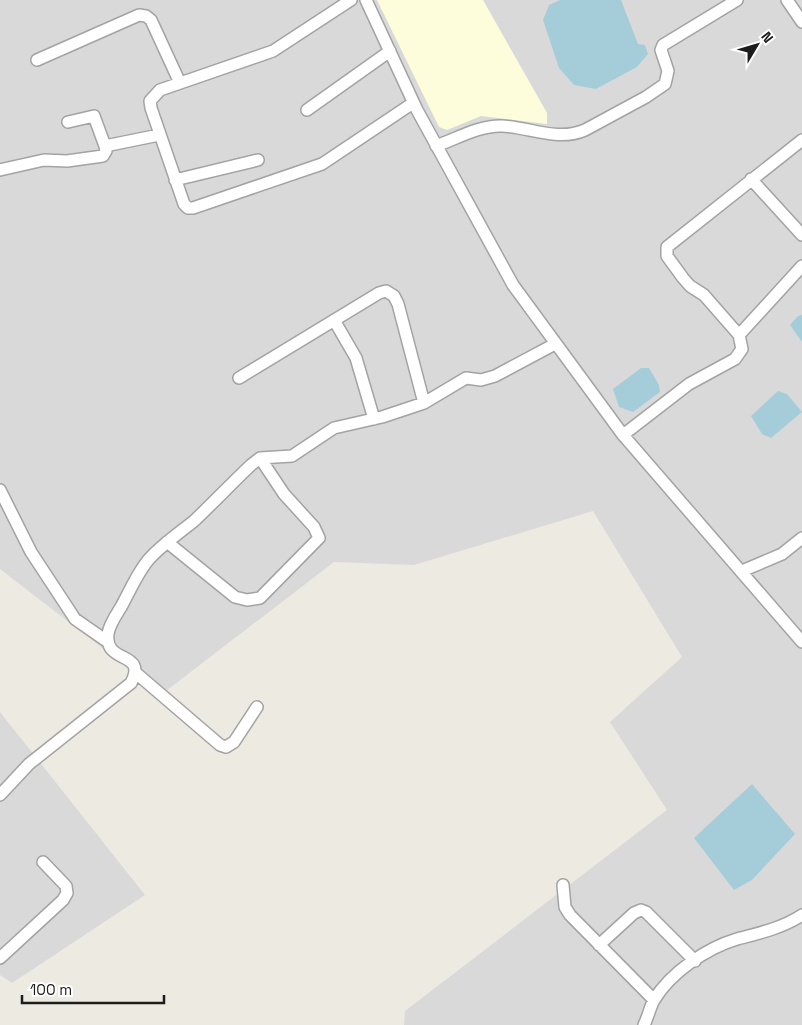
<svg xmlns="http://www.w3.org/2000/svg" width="802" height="1025" font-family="'Space Grotesk',sans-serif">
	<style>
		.residential { fill: #dad9d9 }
		.education { fill: #fdfddb }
		.water { fill: #a5cdd9 }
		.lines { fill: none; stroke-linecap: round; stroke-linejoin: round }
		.minor-casing { stroke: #a3a3a3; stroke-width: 14 }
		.minor { stroke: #fff; stroke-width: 11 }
	</style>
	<rect width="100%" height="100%" fill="#edeae2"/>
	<path class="residential" d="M 0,0 L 802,0 L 802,1025 L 404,1025 L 405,1011 L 667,810 L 610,722 L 682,657 L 593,511 L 414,565 L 334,562 L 162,694 L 0,569 Z
		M 0,712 L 145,895 L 12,983 L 0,975 Z"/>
	<path class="education" d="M 377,0 L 483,0 L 547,113 L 547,124 L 481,116 L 447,130 L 439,127 Z"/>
	<path class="water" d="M 560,0 L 621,0 L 638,44 L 645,45 L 648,54 L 637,67 L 596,89 L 574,85 L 559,68 L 543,20 L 549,5 Z
		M 802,315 L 802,342 L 790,325 L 798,316 Z
		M 641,368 L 649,368 L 659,385 L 660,392 L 633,412 L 619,407 L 613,389 Z
		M 778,391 L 787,394 L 802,412 L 771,438 L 762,434 L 751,416 Z
		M 752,784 L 795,834 L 752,880 L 734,890 L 694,838 Z"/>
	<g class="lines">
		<g class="minor-casing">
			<path id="minor" d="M 351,0 L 273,51 L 160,90 L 150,101 L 151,108 L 184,204 L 188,208 L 193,208 L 322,164 L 413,103
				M 366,0 L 417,110 L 513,285 L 623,435 L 802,642
				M 787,0 L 802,22
				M 37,60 L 139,15 L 146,16 L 151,20 L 180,83
				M 307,110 L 390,51
				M 68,122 L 94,116 L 105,146
				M 436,146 C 456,139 480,125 502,126 C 529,127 558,142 585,130 L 646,97 L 665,84 L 668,71 L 661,50 L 663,45 L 737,0
				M 0,170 L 44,160 L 67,161 L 103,156 L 106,151 L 105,146 L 159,135
				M 751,179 L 802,235
				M 175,180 L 258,160
				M 334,320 L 356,358 L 374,419
				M 739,335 L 704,295 L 690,286 L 683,278 L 667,256 L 667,247 L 802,140
				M 239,378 L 379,293 L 386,291 L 394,296 L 398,304 L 424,403
				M 623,435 L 689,384 L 735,359 L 742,349 L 739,335 L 802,266
				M 0,490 L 31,552 L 75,619 L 108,642
				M 167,542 L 235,597 L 247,600 L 260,598 L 319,538 L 314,527 L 284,494 L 260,458
				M 742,571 L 782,554 L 802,538
				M 136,673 L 220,745 L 226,747 L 234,742 L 257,707
				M 0,795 L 29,764 L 131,683 C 148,650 104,665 108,634 C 109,625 116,615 121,607 C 130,591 138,571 150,558 C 163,544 179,533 194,521 C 213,503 232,483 251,465 L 260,458 L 292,456 L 334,428 L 382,417 L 424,403 L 466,378 L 481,380 L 495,376 L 555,344
				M 563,885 L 565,907 L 570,915 L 654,1000
				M 599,945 L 634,913 L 641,910 L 646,912 L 695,961
				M 0,958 L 63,900 L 67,893 L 66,886 L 43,862
				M 644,1025 C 648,1017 650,1007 654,1000 C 671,972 707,948 737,939 C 760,933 782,928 802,915"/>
		</g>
		<use href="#minor" class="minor"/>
	</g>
	<g transform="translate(757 45) rotate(52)" stroke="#ffffff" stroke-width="4" paint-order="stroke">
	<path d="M0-4L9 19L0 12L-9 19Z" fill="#1c1c1c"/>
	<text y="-8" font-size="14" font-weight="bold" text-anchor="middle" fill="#1c1c1c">N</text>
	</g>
	<path d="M22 995v8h142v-8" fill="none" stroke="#1c1c1c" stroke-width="2.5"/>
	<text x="30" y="995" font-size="15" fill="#1c1c1c" stroke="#ffffff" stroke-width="4" paint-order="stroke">100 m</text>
</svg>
